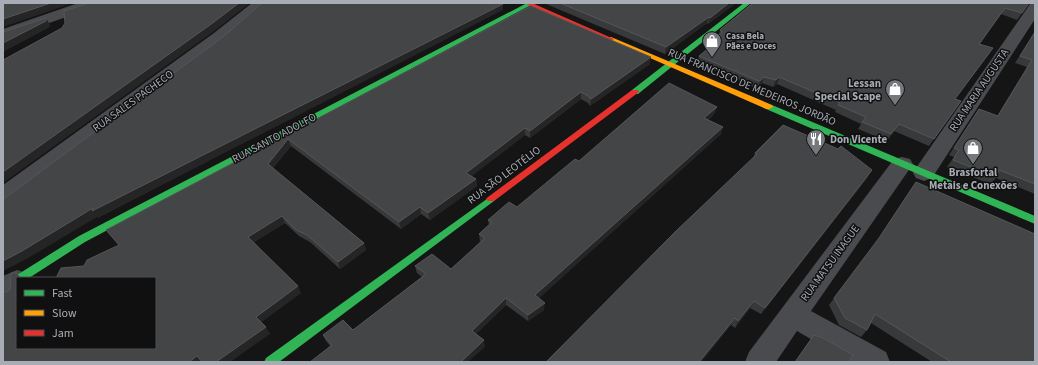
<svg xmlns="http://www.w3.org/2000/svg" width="1038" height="365" font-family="'Source Sans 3',sans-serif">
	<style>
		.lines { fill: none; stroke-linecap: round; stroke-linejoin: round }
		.street { fill: #4a4b4e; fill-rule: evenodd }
		.fast { fill: #30b455; fill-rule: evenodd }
		.slow { fill: #ff9f0a; fill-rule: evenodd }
		.jam { fill: #e5322d; fill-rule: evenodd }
		.wall { fill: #38393a }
		.shaded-wall { fill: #252526 }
		.building { fill: #444547; stroke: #545659 }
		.labels { text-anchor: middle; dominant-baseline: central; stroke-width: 3; stroke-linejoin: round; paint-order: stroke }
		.far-poi-label { font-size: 9px; font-weight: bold; fill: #a8adb5; stroke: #101011; text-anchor: start }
		.poi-label { font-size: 11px; font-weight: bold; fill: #a8adb5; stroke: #101011; text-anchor: end }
		.street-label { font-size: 11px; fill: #a8adb5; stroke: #101011 }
	</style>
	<rect width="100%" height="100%" fill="#151516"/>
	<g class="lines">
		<path class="street" d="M 78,3 L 101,3 L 98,6 L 3,39 L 3,29 Z
			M 252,3 L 269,3 L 226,41 L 11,203 L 3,205 L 3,185 L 214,33 Z
			M 1035,3 L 1035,19 L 932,178 L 924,181 L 916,178 L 913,173 L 916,168 L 1030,4 Z
			M 902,157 L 910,159 L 913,164 L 811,311 L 886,352 L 890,362 L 850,362 L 797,331 L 776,362 L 745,362 L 749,352 L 894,159 Z
			M 17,270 L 26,273 L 28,278 L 17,278 L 17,295 L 3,301 L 3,276 Z"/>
		<path class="fast" d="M 527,3 L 533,4 L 85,242 L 29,278 L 17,278 L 17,280 L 16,278 L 17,275 L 79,236 Z
			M 744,3 L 751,3 L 638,94 L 632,94 L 632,90 Z
			M 766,105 L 772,105 L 1035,216 L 1035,224 L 766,109 L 765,107 Z
			M 491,196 L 494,197 L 496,199 L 494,201 L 279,362 L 264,362 L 266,358 Z"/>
		<path class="slow" d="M 611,37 L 772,105 L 773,107 L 769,109 L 766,109 L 609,40 L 608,39 Z"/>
		<path class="jam" d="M 524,3 L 532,3 L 614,39 L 611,41 L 609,40 Z
			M 632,90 L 638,90 L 639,92 L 494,201 L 488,201 L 486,199 L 488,197 Z"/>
	</g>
	<path class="wall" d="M 546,3 L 736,3 L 708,24 L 707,23 L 665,54 L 546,4 Z
		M 753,3 L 1030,3 L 1029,3 L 1017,20 L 1001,14 L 980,44 L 955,99 L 961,101 L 929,146 L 894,131 L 887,141 L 858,129 L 861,124 L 835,112 L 836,110 L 777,84 L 773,87 L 762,83 L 758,88 L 754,87 L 697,63 L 699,56 L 717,41 L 720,30 Z
		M 531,6 L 650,64 L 590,106 L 588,103 L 581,99 L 530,138 L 525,135 L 471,176 L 476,179 L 477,186 L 430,220 L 421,214 L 401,229 L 291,146 L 273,168 L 364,243 L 366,250 L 340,269 L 310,242 L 299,236 L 285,223 L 254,242 L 301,293 L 261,322 L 270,334 L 17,348 L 84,266 L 119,245 L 106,230 Z
		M 1035,31 L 1035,194 L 996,178 L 990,184 L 947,167 L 954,157 L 949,155 L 979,109 L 997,116 L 1027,67 L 1015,63 Z
		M 717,107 L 714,114 L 708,120 L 721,134 L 539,298 L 544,310 L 528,321 L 506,305 L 476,334 L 485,347 L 330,346 L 326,341 L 323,335 L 353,330 L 422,277 L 417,273 L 415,266 L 451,269 L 481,242 L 480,241 L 479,234 L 489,225 L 488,220 L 517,207 L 579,161 Z
		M 755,153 L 868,177 L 761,314 L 750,308 L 735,328 L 731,325 L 701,362 L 546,362 L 753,158 Z
		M 916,182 L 1035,362 L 932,362 L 871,323 L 867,330 L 861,337 L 839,325 L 829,305 L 875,244 Z"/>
	<path class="shaded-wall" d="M 51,3 L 73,3 L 3,27 L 3,19 Z
		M 239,3 L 250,3 L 213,32 L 3,183 L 3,172 Z
		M 729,3 L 736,3 L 708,24 L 710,18 Z
		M 503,4 L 503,10 L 98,218 L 97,217 L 30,257 L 3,271 L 3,261 L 93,208 Z
		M 709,17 L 707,23 L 665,54 L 666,47 Z
		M 46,18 L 50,25 L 50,27 L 3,52 L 3,43 Z
		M 651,57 L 650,64 L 590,106 L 591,99 Z
		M 764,77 L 762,83 L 758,88 L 760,81 Z
		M 779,77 L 777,84 L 773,87 L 776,80 Z
		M 581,92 L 581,99 L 530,138 L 530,131 Z
		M 717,107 L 714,114 L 702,125 L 704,118 Z
		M 899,124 L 894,131 L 887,141 L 891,134 Z
		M 723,127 L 721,134 L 535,302 L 535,295 Z
		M 525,128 L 525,135 L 467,180 L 466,173 Z
		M 288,139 L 291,146 L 271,171 L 268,164 Z
		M 872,170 L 868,177 L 761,314 L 765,308 Z
		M 476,179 L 477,186 L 430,220 L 428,213 Z
		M 420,207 L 421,214 L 401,229 L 399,222 Z
		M 282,216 L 285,223 L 251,244 L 248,237 Z
		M 364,243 L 366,250 L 340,269 L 338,262 Z
		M 298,286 L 301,293 L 260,323 L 256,317 Z
		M 506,298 L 506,305 L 473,337 L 472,331 Z
		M 754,301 L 750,308 L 735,328 L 738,321 Z
		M 545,303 L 544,310 L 528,321 L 528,315 Z
		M 735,318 L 731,325 L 701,362 L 699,362 Z
		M 266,327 L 270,334 L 230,362 L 216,362 Z
		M 484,340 L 485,347 L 468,362 L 461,362 Z
		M 197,356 L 202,362 L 189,362 Z"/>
	<path class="building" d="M 3,3 L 51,3 L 3,19 Z
		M 89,3 L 239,3 L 210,25 L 3,172 L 3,60 L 62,28 L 65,23 L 64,11 Z
		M 262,3 L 502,3 L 503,4 L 92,211 L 93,208 L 22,251 L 3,261 L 3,198 L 5,198 L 224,36 Z
		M 560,3 L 729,3 L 710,18 L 709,17 L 666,47 Z
		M 753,3 L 1029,3 L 1022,13 L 1005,8 L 979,44 L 993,48 L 955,99 L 961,101 L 934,139 L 899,124 L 891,134 L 862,122 L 866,117 L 838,105 L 840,103 L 779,77 L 776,80 L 764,77 L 760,81 L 756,80 L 699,56 L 721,38 L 719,35 L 722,32 L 720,30 Z
		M 531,6 L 651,57 L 591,99 L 588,96 L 581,92 L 530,131 L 525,128 L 466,173 L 476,179 L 428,213 L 420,207 L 399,222 L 288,139 L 268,164 L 364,243 L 338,262 L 307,235 L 296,230 L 282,216 L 248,237 L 298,286 L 256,317 L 266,327 L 216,362 L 202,362 L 197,356 L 189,362 L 3,362 L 3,293 L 10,290 L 11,273 L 16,273 L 21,278 L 17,278 L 17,348 L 155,348 L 155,278 L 56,278 L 61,268 L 84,266 L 87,260 L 119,245 L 106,230 Z
		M 46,18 L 46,21 L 3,43 L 3,32 Z
		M 1035,32 L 1035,184 L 999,170 L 996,177 L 953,160 L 959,150 L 954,148 L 979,109 L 998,116 L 1032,60 L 1020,56 Z
		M 669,83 L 717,107 L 704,118 L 723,127 L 535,295 L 545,303 L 528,315 L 506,298 L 472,331 L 484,340 L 461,362 L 310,362 L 332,345 L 323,335 L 343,320 L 353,330 L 426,274 L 415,266 L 432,254 L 451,269 L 485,238 L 479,234 L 492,222 L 488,220 L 509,202 L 517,207 L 575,159 L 579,161 Z
		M 783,125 L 838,149 L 841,146 L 872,170 L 765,308 L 754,301 L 738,321 L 735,318 L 699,362 L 546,362 L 675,232 L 757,154 L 755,153 Z
		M 916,182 L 1035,234 L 1035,362 L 951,362 L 875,314 L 867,330 L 845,318 L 834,298 L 879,238 Z
		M 814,335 L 823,338 L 853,355 L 849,362 L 795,362 Z"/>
	<defs>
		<g id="shop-pin" transform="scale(1)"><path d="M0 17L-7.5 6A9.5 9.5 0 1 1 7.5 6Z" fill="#75787d" stroke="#101011"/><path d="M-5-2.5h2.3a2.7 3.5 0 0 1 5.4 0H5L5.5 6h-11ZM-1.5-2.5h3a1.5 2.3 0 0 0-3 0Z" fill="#fff"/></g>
		<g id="restaurant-pin" transform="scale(1)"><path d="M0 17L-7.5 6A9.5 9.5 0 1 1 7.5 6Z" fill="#75787d" stroke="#101011"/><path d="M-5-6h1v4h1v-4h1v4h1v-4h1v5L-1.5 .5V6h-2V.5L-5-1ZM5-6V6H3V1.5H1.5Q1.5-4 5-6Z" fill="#fff"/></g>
	</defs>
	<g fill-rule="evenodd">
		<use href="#shop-pin" x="712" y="41"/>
		<use href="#shop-pin" x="895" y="89"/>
		<use href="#restaurant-pin" x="816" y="139"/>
		<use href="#shop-pin" x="973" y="148"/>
	</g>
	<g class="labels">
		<g class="far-poi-label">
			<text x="726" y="36">Casa Bela<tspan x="726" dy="10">Pães e Doces</tspan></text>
		</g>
		<g class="poi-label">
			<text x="881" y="83">Lessan<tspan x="881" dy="13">Special Scape</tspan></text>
			<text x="830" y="139" text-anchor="start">Don Vicente</text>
			<text x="973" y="172" text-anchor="middle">Brasfortal<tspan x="973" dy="13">Metais e Conexões</tspan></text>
		</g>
		<g class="street-label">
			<text transform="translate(752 87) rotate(23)">RUA FRANCISCO DE MEDEIROS JORDÃO</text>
			<text transform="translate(979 90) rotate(-56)">RUA MARIA AUGUSTA</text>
			<text transform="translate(133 101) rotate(-36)">RUA SALES PACHECO</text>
			<text transform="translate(274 138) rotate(-28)">RUA SANTO ADOLFO</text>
			<text transform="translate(504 175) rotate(-37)">RUA SÃO LEOTÉLIO</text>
			<text transform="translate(830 263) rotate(-54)">RUA MATSU INAGUE</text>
		</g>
	</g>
	<rect width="1038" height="365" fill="none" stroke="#a8adb5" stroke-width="8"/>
	<rect x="16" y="277" width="140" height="72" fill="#101011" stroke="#4d4f53"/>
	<rect x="24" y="290" width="20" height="6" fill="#30b455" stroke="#4d4f53"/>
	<text x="52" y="297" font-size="12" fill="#a8adb5">Fast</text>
	<rect x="24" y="310" width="20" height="6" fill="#ff9f0a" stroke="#4d4f53"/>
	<text x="52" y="317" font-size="12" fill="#a8adb5">Slow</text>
	<rect x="24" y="330" width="20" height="6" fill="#e5322d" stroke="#4d4f53"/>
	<text x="52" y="337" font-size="12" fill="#a8adb5">Jam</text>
</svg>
